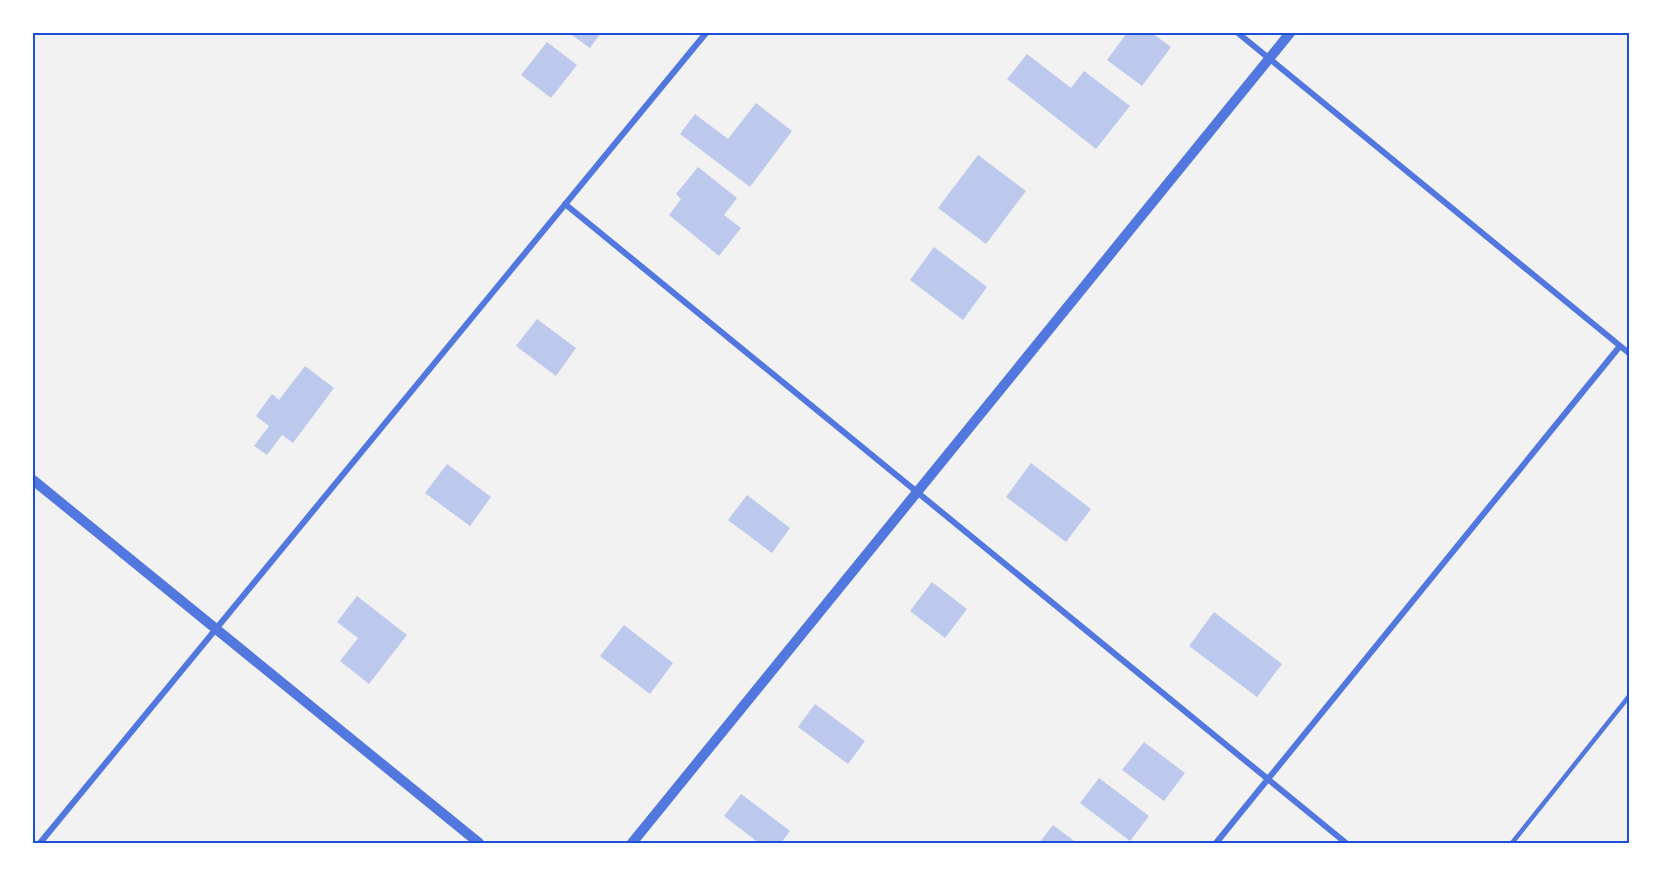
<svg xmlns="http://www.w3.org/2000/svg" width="1663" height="876" font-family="'Fira Sans Condensed',sans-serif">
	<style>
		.building { fill: #bdc9ec }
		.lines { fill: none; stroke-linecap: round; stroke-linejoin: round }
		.service { stroke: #5277de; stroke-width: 4.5 }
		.minor { stroke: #5277de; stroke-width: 6 }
		.tertiary { stroke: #5277de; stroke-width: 10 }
		.neatline { fill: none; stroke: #1d4ed8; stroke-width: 2 }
	</style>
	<rect width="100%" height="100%" fill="#f2f2f2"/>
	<path class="building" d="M 569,33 L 601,33 L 590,48 Z
		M 1127,33 L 1152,33 L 1171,47 L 1142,86 L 1107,60 Z
		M 547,42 L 577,65 L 551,98 L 521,75 Z
		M 1027,54 L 1071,88 L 1084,71 L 1130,106 L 1096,149 L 1007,79 Z
		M 756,103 L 792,131 L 750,187 L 680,134 L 695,114 L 728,139 Z
		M 978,155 L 1026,191 L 986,244 L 938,208 Z
		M 698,167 L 737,198 L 724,215 L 741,228 L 719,256 L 669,215 L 681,199 L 676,194 Z
		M 934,247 L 987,287 L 963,320 L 910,280 Z
		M 537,319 L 576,348 L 556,376 L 516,346 Z
		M 305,366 L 334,388 L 293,443 L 282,435 L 267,455 L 254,446 L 269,426 L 256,416 L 272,394 L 279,400 Z
		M 1031,463 L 1091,509 L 1066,542 L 1006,497 Z
		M 447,464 L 491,497 L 470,526 L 425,493 Z
		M 747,495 L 790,528 L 772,553 L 728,520 Z
		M 932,582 L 967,609 L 945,638 L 910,611 Z
		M 357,596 L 407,635 L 369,684 L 340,661 L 358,638 L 337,622 Z
		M 1214,612 L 1282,664 L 1257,697 L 1189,646 Z
		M 624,625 L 673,663 L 650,694 L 600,656 Z
		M 815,704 L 865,741 L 848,764 L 798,727 Z
		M 1144,742 L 1185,773 L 1164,801 L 1122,770 Z
		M 1099,778 L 1149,816 L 1130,841 L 1080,803 Z
		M 741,794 L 790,831 L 781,843 L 759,843 L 724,816 Z
		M 1053,825 L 1077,843 L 1039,843 Z"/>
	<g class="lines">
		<path class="service" d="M 1512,843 L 1630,695"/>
		<path class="minor" d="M 1238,33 L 1630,354
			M 565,204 L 1346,843
			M 40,843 L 706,33
			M 1216,843 L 1620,346"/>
		<path class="tertiary" d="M 33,480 L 479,843
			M 632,843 L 1290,33"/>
	</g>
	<rect width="1663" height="876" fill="none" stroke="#ffffff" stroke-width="69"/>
	<rect x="34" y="34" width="1594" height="808" class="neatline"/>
</svg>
